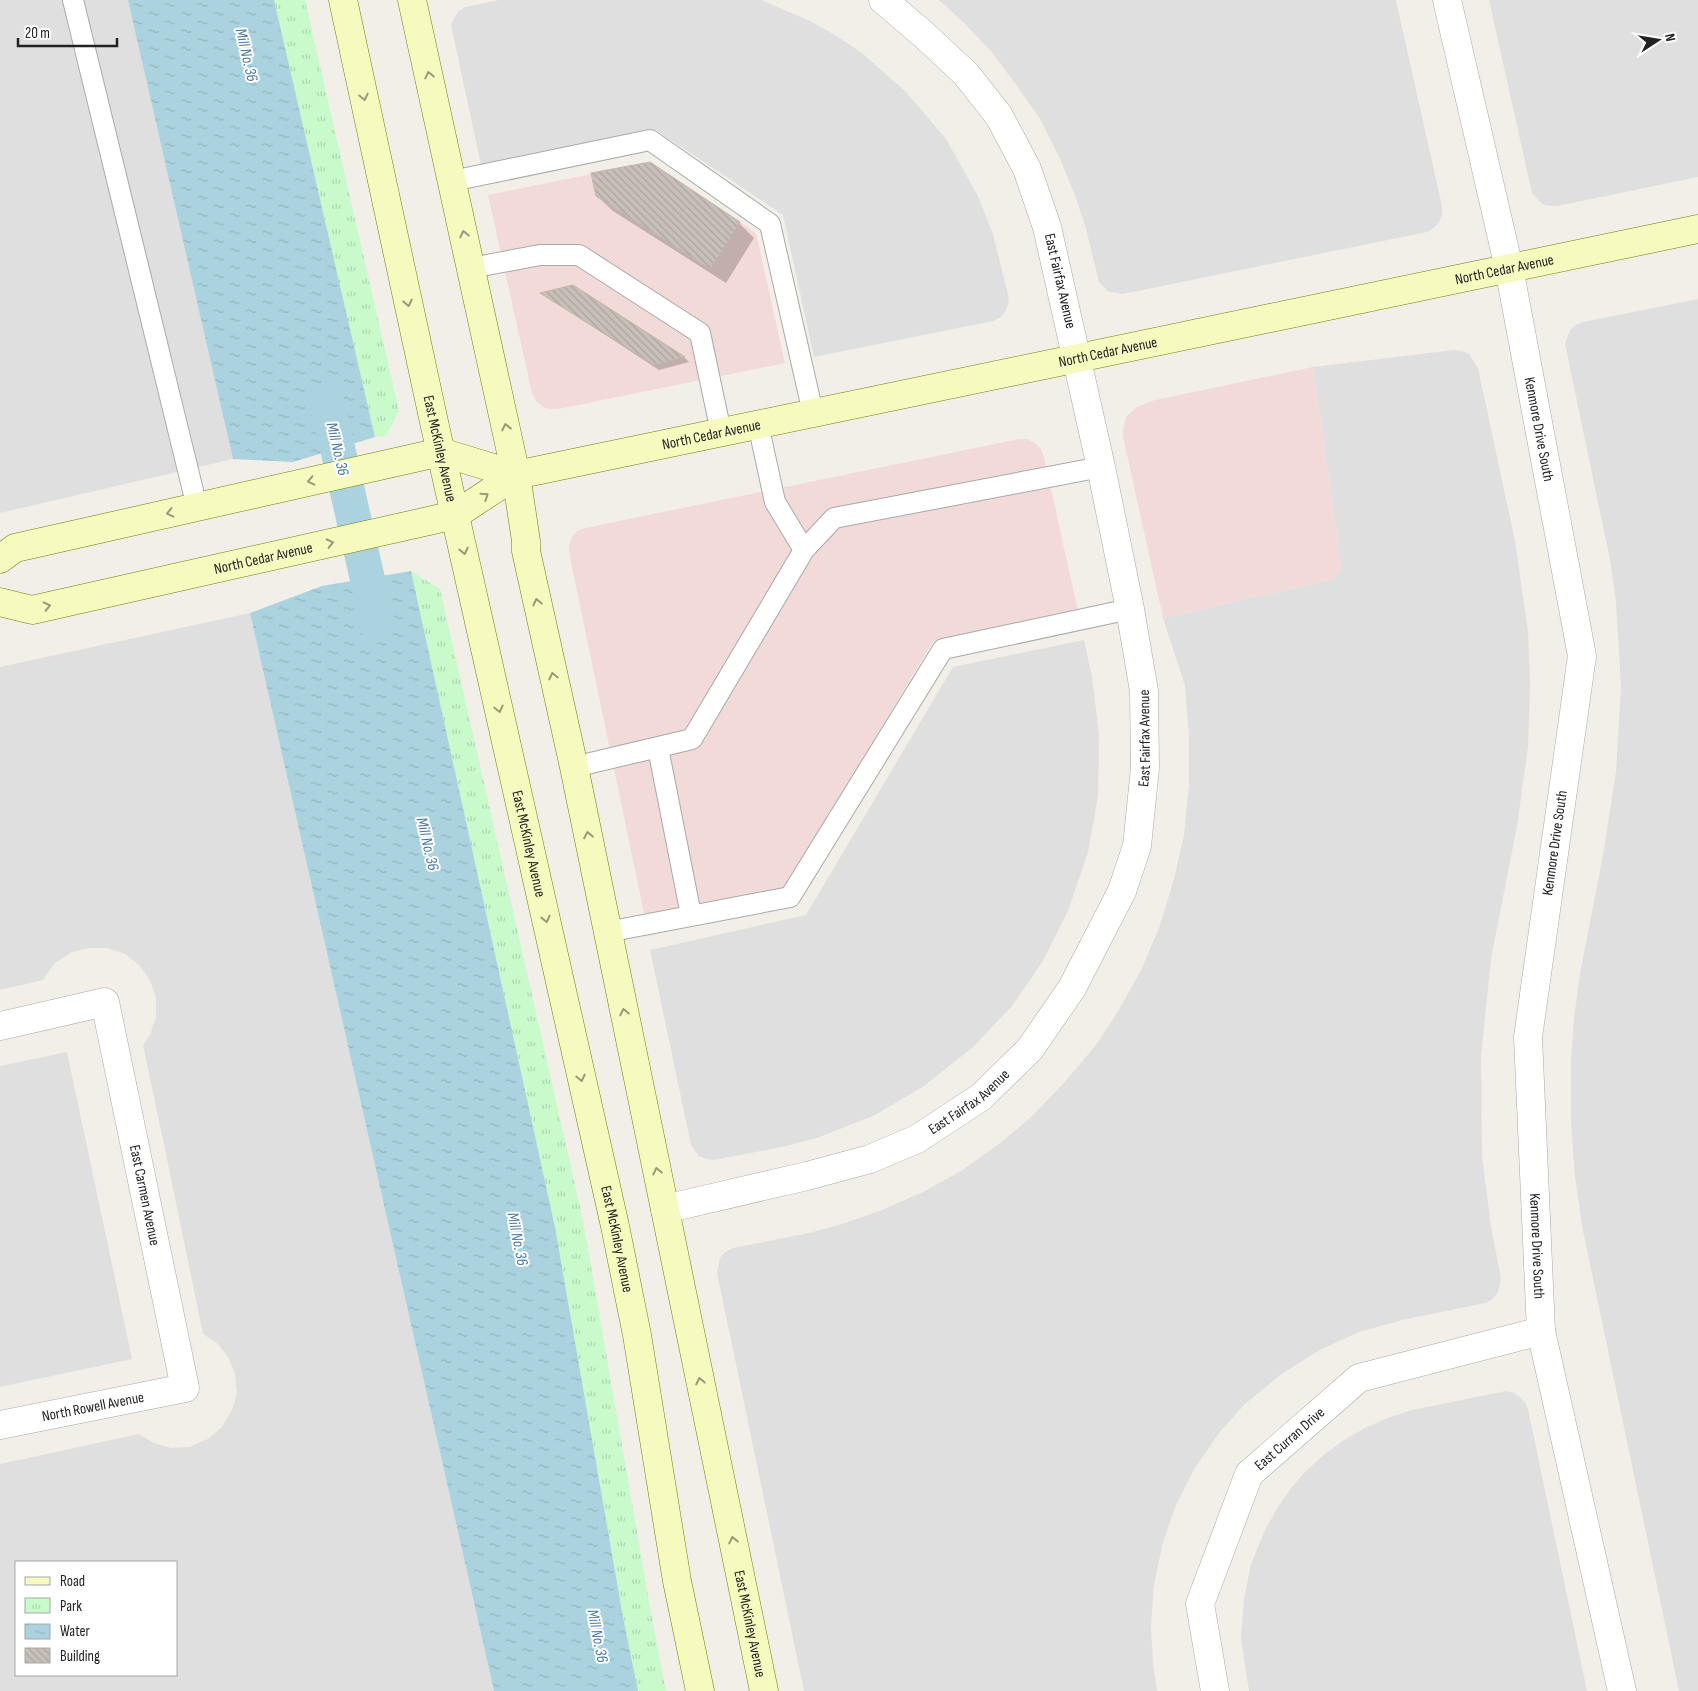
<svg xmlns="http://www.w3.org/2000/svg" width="1698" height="1691" font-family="'Sofia Sans Condensed',sans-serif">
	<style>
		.residential { fill: #e0dfdf; fill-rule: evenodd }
		.commercial { fill: #f2dad9 }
		.park { fill: url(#park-tufts) }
		.water { fill: url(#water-ripples) }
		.shadow { fill: #0003 }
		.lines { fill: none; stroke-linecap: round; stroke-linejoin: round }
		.canal { stroke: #aad3df; stroke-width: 35 }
		.building { fill: url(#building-back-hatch); stroke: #c4b6ab }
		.lane-casing { stroke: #a9a9a9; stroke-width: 22 }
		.street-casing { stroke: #a9a9a9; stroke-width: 29 }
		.secondary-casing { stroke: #707d05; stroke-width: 29 }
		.lane { stroke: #fff; stroke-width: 20 }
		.street { stroke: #fff; stroke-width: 28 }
		.secondary { stroke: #f7fabf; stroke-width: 28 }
		.oneway { stroke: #979978 }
		.labels { text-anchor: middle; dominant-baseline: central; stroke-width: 4; stroke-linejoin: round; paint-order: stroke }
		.street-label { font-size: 15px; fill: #222; stroke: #fff }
		.water-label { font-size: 16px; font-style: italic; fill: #4a7aab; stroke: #fff }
	</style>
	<defs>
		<pattern id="park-tufts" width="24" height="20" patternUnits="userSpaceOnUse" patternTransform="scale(1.25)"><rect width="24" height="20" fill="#c8facc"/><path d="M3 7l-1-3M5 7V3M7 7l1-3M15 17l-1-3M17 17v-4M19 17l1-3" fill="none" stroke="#acd6af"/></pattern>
		<pattern id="water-ripples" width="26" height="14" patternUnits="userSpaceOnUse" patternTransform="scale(1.25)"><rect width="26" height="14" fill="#aad3df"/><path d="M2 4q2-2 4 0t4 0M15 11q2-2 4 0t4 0" fill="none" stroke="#92b5bf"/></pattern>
		<pattern id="building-back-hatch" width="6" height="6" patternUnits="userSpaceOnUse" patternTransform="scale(1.25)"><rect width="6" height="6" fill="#c7bfb8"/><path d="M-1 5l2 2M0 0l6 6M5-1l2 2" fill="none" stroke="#aba49e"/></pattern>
	</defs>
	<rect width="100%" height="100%" fill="#f2efe9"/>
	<path class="residential" d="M 0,0 L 130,0 L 233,459 L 0,513 Z
		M 499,0 L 761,0 L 810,21 L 835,35 L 862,53 L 906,92 L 946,139 L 978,196 L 993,234 L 1008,294 L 1009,302 L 1006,310 L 1001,317 L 993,321 L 814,357 L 783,215 L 656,130 L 481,165 L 451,25 L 454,18 L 459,11 L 465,7 Z
		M 939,0 L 1396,0 L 1442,206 L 1442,215 L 1439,222 L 1434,228 L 1427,232 L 1123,294 L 1109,292 L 1099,282 L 1086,229 L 1076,198 L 1061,161 L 1040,119 L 1017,86 L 991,51 L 963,22 Z
		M 1489,0 L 1698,0 L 1698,177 L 1557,206 L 1549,206 L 1542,204 L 1532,193 Z
		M 1698,299 L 1698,1691 L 1679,1691 L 1582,1226 L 1575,1176 L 1571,1122 L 1571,1060 L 1574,1018 L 1581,968 L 1602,861 L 1616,772 L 1621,687 L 1616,602 L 1610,560 L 1565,344 L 1570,330 L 1576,325 L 1583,322 Z
		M 1454,350 L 1462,351 L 1469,354 L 1478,368 L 1515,541 L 1528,632 L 1530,684 L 1528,747 L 1517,826 L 1491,959 L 1481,1057 L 1482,1156 L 1491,1226 L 1501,1279 L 1498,1292 L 1493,1299 L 1485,1303 L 1402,1320 L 1359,1332 L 1318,1351 L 1280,1375 L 1245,1404 L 1219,1433 L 1193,1471 L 1176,1505 L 1163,1542 L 1154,1585 L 1151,1625 L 1153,1663 L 1157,1691 L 804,1691 L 717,1273 L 720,1258 L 725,1252 L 733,1248 L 809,1233 L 842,1224 L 882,1210 L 923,1192 L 961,1171 L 999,1144 L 1031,1117 L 1063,1084 L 1096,1045 L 1120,1008 L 1141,970 L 1159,928 L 1174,879 L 1184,835 L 1189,784 L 1189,737 L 1185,686 L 1163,618 L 1333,579 L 1341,567 L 1313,367 Z
		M 250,613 L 494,1691 L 0,1691 L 0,1464 L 139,1434 L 154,1443 L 171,1448 L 189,1447 L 208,1439 L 222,1427 L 232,1410 L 237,1393 L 235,1374 L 228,1357 L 217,1343 L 203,1334 L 163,1140 L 143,1045 L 150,1035 L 156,1017 L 156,998 L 150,980 L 139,965 L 125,954 L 107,948 L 88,948 L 70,953 L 54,964 L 43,980 L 0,990 L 0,667 ZM 16,1562 L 176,1562 L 176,1675 L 16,1675 Z
		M 1084,640 L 1092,677 L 1099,734 L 1098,796 L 1088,852 L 1068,911 L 1043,961 L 1012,1006 L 973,1047 L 924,1086 L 875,1115 L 817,1138 L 782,1147 L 713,1160 L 706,1159 L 699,1156 L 691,1145 L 650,950 L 806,915 L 953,667 Z
		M 67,1052 L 132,1359 L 0,1387 L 0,1066 Z
		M 1506,1391 L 1514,1393 L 1520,1397 L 1525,1402 L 1528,1409 L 1587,1691 L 1249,1691 L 1241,1638 L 1244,1599 L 1251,1564 L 1266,1528 L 1278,1507 L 1291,1488 L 1307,1470 L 1325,1454 L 1344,1440 L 1365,1428 L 1390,1417 L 1412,1410 Z"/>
	<path class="commercial" d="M 650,162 L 756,233 L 785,363 L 558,409 L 550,409 L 543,407 L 536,401 L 532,393 L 488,195 Z
		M 1313,367 L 1341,567 L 1333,579 L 1163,618 L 1124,441 L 1123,430 L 1126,417 L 1137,407 L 1151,401 Z
		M 1019,439 L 1027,439 L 1035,443 L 1041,449 L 1044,457 L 1078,611 L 933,641 L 787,887 L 645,918 L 569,553 L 569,545 L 572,537 L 577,531 L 585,528 Z"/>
	<path class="park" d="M 274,0 L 305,0 L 399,411 L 386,436 L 375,437 Z
		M 411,571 L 440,589 L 583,1220 L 651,1613 L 666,1691 L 638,1691 L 623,1617 L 555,1227 Z"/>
	<path class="water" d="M 128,0 L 274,0 L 375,437 L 293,462 L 233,459 Z
		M 411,571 L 555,1227 L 623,1617 L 638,1691 L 494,1691 L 250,613 L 322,586 Z"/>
	<path class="shadow" d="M 597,196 L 739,223 L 754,238 L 726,283 L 613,211 Z
		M 573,286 L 685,358 L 689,362 L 659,370 L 543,294 Z"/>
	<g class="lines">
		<path class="canal" d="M 327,402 L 378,625"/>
	</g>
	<path class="building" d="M 650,162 L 740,222 L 710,269 L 596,196 L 591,173 Z
		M 573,285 L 685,357 L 654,365 L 540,293 Z"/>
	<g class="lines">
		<g class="lane-casing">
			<path id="lane" d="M 73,0 L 197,507
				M 452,181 L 650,140 L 770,224 L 813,413
				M 471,268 L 540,255 L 579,255 L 700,333 L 721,432
				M 758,424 L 775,502 L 804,550
				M 658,748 L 691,915
				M 574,767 L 692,739 L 804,550 L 834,518 L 1101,467
				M 607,932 L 790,897 L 943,649 L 1130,609"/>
		</g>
		<g class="street-casing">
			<g id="street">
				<path id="s1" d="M 1447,0 L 1509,268 L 1582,656 L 1528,1037 L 1541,1331 L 1622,1691"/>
				<path id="s2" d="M 0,1026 L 105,1002 L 185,1388 L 0,1425"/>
				<path id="s3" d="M 665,1209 L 807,1176 L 870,1159 L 917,1139 L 981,1097 L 1030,1049 L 1072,988 L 1122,891 L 1137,846 L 1145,768 L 1144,691 L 1130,609 L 1101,467 L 1047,227 L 1027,169 L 999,116 L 966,74 L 923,34 L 883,0"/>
				<path id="s4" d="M 1215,1691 L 1200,1604 L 1249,1474 L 1359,1378 L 1541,1331"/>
			</g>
		</g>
		<g class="secondary-casing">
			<g id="secondary">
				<path id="s5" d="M 343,0 L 434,422 L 615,1226 L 637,1335 L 677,1581 L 700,1691"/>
				<path id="s6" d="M 412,0 L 516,475 L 526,541 L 526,551 L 574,767 L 764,1691"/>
				<path d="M 0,559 L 15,548 L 441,452 L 516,475"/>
				<path id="s7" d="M 0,602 L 32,610 L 455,515 L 516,475 L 1698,229"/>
			</g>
		</g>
		<use href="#lane" class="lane"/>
		<use href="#street" class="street"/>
		<use href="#secondary" class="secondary"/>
	</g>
	<defs><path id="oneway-chevron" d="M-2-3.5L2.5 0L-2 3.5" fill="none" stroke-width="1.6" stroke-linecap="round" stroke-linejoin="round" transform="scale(1.25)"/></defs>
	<g class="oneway">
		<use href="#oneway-chevron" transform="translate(429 75) rotate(-102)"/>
		<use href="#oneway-chevron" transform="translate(364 97) rotate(78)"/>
		<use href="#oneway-chevron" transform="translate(464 234) rotate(-102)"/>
		<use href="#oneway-chevron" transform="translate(408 303) rotate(78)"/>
		<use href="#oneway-chevron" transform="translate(506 427) rotate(-102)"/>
		<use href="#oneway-chevron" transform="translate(311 481) rotate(167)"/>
		<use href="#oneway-chevron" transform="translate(485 496) rotate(-34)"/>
		<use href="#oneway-chevron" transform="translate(170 513) rotate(167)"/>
		<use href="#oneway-chevron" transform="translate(330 543) rotate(-13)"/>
		<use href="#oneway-chevron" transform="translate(464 551) rotate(77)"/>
		<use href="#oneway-chevron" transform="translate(537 602) rotate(-102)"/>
		<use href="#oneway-chevron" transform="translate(47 606) rotate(-13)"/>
		<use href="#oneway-chevron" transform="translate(553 676) rotate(-103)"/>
		<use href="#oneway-chevron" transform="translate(499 709) rotate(77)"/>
		<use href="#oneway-chevron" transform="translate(588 835) rotate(-101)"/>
		<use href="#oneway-chevron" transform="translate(546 919) rotate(77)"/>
		<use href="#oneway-chevron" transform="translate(624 1012) rotate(-102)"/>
		<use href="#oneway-chevron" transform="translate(581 1078) rotate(77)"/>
		<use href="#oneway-chevron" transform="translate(657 1171) rotate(-102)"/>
		<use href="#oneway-chevron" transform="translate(700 1381) rotate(-102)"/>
		<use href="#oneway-chevron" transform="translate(733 1540) rotate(-102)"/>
	</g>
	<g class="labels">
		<g class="street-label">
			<text stroke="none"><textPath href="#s7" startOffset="1549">North Cedar Avenue</textPath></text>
			<text transform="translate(1060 281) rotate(77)">East Fairfax Avenue</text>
			<text stroke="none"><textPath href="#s7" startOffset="1144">North Cedar Avenue</textPath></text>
			<text stroke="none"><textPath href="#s1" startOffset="439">Kenmore Drive South</textPath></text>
			<text stroke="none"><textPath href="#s7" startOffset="739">North Cedar Avenue</textPath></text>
			<text stroke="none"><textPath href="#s5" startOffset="459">East McKinley Avenue</textPath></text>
			<text stroke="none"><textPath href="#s7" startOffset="270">North Cedar Avenue</textPath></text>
			<text stroke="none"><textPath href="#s3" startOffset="746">East Fairfax Avenue</textPath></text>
			<text transform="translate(1555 843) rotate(-82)">Kenmore Drive South</text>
			<text stroke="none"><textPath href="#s5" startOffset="864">East McKinley Avenue</textPath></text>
			<text stroke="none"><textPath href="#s3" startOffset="326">East Fairfax Avenue</textPath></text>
			<text stroke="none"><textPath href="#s2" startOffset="305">East Carmen Avenue</textPath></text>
			<text stroke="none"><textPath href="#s5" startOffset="1269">East McKinley Avenue</textPath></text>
			<text stroke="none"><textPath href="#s1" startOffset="1264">Kenmore Drive South</textPath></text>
			<text transform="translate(93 1407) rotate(-11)">North Rowell Avenue</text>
			<text stroke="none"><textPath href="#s4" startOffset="281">East Curran Drive</textPath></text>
			<text stroke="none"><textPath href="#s6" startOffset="1659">East McKinley Avenue</textPath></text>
		</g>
		<g class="water-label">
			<text transform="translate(246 55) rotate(77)">Mill No. 36</text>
			<text transform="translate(337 449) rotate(77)">Mill No. 36</text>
			<text transform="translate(427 844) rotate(77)">Mill No. 36</text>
			<text transform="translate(517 1239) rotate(79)">Mill No. 36</text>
			<text transform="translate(597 1636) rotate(79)">Mill No. 36</text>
		</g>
	</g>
	<rect x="15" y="1561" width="162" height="115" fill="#ffffff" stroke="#a7a7a7"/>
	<rect x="25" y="1577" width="25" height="8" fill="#f7fabf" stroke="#a7a7a7"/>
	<text x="60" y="1586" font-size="15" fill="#222222">Road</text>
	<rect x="25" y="1598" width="25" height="15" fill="url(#park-tufts)" stroke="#a7a7a7"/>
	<text x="60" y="1611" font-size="15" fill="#222222">Park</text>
	<rect x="25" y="1624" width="25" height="15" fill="url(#water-ripples)" stroke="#a7a7a7"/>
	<text x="60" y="1636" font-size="15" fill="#222222">Water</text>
	<rect x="25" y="1648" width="25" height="15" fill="url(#building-back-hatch)" stroke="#a7a7a7"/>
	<text x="60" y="1661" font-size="15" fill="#222222">Building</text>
	<g transform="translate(1658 40) rotate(78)" stroke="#ffffff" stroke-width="4" paint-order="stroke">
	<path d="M0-4L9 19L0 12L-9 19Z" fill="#222222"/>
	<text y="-8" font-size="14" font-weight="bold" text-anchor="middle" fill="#222222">N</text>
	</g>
	<path d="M18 38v8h99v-8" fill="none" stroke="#222222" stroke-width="2.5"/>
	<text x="25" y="38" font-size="15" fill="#222222" stroke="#ffffff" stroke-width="4" paint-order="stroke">20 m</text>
</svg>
